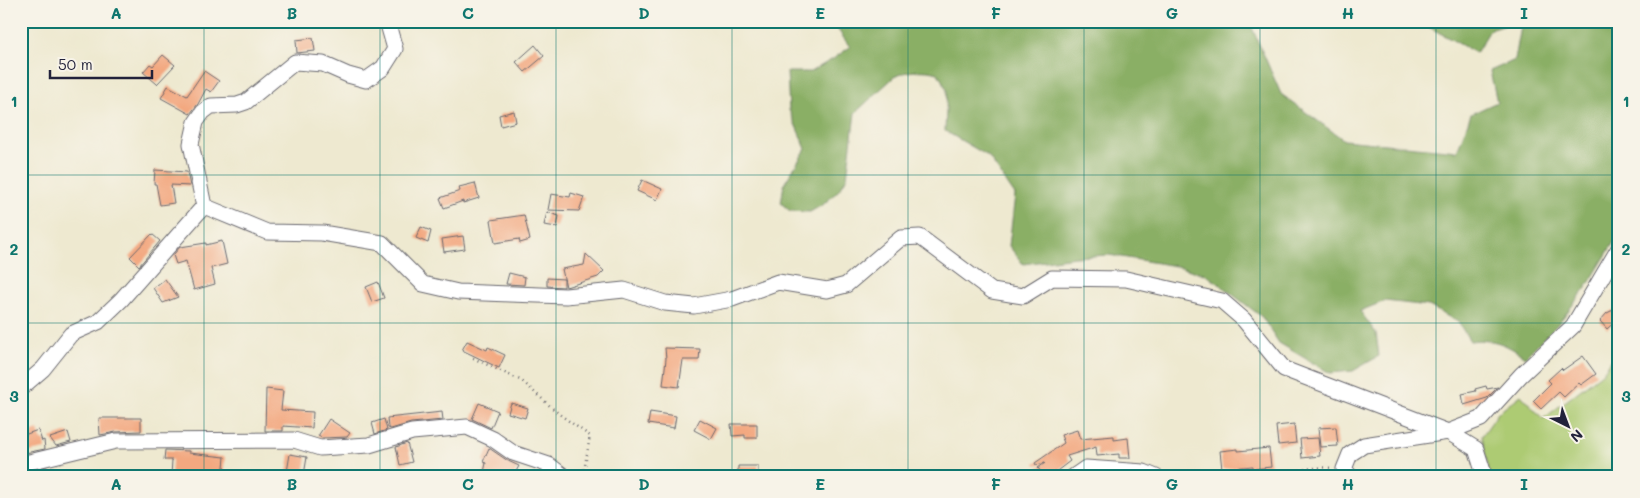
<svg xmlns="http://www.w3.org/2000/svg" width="1640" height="498" font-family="Mali,sans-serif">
<rect width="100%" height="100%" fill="#f7f3e8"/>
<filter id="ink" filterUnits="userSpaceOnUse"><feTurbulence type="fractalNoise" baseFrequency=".02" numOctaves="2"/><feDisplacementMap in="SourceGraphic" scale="10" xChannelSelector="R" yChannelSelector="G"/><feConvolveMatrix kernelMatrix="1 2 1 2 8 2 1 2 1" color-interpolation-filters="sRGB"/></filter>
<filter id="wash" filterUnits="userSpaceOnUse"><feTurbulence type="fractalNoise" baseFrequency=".0096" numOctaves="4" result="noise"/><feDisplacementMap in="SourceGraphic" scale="20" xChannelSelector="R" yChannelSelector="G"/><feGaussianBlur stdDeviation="1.12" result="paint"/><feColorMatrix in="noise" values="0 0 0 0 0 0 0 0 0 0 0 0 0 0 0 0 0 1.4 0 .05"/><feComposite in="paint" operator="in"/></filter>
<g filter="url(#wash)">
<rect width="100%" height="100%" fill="#eee9d0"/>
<path fill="#adcb73" stroke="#687657" d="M1619 350V477H1490L1482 436 1498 413 1521 395 1543 419 1602 373Z"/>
<path fill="#8aaf65" stroke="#566850" d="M826 21H1249L1281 94 1344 140 1457 151 1471 114 1497 102 1490 71 1515 60 1522 21H1619V234L1586 288 1557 325 1525 357C1506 344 1494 338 1470 341L1458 322 1429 306 1385 301 1360 311 1376 333 1379 356 1353 371 1330 373 1279 343 1262 317 1207 275 1176 266 1109 255 1075 257 1023 264 1009 246 1015 195 988 156 945 131 947 90 938 73C925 69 907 70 894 77L855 113 847 177 840 189 824 204 810 212 790 211 781 203 784 184 806 149 789 110 787 72H810L833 59 850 47 836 27Z
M1418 21H1519L1490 30 1476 53Z"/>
<g id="blocks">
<path fill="#f3a880" d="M313 38 315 51 297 53 296 40Z
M535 45 544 56 525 72 516 62Z
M163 55 175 65 157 84 143 72 150 64 153 66Z
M204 71 219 81 211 92 206 89 198 104 190 114 161 98 168 86 187 96Z
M514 111 516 122 501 126 499 115Z
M155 170 187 172 190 186 171 185 174 203 160 205 156 184H154Z
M642 180 662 189 657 200 637 191Z
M475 183 479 198 463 203V201L444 208 440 198 460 191 459 187Z
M571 193 584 197 579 211 548 210 551 194 570 197Z
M547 212 559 216 557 227 544 225Z
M524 215 530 240 520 243 519 239 495 243 491 220Z
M421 227 431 231 428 243 416 238Z
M152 234 160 241 139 266 130 257Z
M463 236 465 249 444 252 442 239Z
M222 241 227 264 211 268 215 284 194 290 186 261 176 264 173 255 180 247 206 243V245Z
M586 254 604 271 598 277 566 287 562 269 584 265Z
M509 273 525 277 524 285 506 284Z
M547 278 564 279V287L547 286Z
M165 279 178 297 163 303 153 288Z
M378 282 384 298 372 302 366 287Z
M1619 307V318L1607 329 1600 321 1607 313Z
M467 341 487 350 488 347 505 355 499 368 462 350Z
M665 348 700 349 699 360H683L679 387 663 385 666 359Z
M1583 356 1596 374 1581 385 1579 383 1564 397 1559 392 1541 409 1533 401 1551 383 1548 380 1561 368 1563 370Z
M1486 386 1487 389 1498 387 1487 398 1464 405 1462 394 1476 391 1475 389Z
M266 389 283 391 281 410 313 412 312 428 283 426V431H265Z
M479 403 498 411 491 428 472 419Z
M511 403 528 408 525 418 508 413Z
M442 412 443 420 411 423 391 429 388 428 387 418Z
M650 412 676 416 674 428 648 424Z
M99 418H141V431L116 432 100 435Z
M329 419 350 433 347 437 322 438 318 436Z
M384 419 387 430 375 434 372 423Z
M700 419 717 428 711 439 694 430Z
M731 424H757V438H745V435L732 436Z
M1294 424 1296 443 1278 445 1276 426Z
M1336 427 1338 446 1320 447 1318 428Z
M38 430 42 441 44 440 45 449 25 453 21 443V436Z
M1077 430 1080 439 1114 436V440L1128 438 1130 458H1119V454L1097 456 1096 447 1067 456 1070 461 1049 477H1045L1038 468 1045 463 1036 465 1035 463 1064 443 1061 435Z
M68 432 71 442 56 446 50 438Z
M1318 438 1320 456 1302 458 1300 439Z
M407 443 412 462 400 465 396 447Z
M489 448 508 461 519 466 513 477H483L486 463 483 462Z
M1269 448 1271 467 1253 469V466L1222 469 1220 451 1238 449V451Z
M165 450 189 451V453L225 457 223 477 171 476 172 460H164Z
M290 454 307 457 304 475 287 472Z
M738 466H758V477H738Z
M47 467V477H32L30 471Z"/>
</g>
</g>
<g filter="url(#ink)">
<use href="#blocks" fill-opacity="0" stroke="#69686f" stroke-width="1"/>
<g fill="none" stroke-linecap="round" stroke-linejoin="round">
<defs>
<path id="street" d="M204 206 267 232 322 233 382 243 423 284 458 292 566 296 624 290 665 303 694 306 732 299 778 282 827 290 846 285 901 238 920 237 992 291 1023 296 1052 278 1126 279 1222 301 1244 320 1284 369 1448 432 1476 449 1483 471V477
M204 206 191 144 196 122 203 112 211 106 237 105 246 102 295 62 323 64 348 75 366 80 383 68 395 49 387 21
M21 388 43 369 71 334 98 322 121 300 204 206
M21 464 116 441 294 440 320 448 369 445 412 432 467 427 493 439 513 453 549 465 565 477
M1073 477 1086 468 1144 472 1156 477
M1351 477 1344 469 1350 454 1364 445 1448 432 1481 419 1521 375 1573 326 1619 248"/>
</defs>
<use href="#street" stroke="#69686f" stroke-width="17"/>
<path stroke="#69686f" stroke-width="2.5" stroke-dasharray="1 4" stroke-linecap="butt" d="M473 358 522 381 559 414 590 436 583 477
M1275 477C1292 471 1314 466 1332 468"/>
<use href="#street" stroke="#fff" stroke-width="15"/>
</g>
</g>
<path fill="none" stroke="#0f766e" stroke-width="1" stroke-opacity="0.55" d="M204 21V477M380 21V477M556 21V477M732 21V477M908 21V477M1084 21V477M1260 21V477M1436 21V477M21 175H1619M21 323H1619"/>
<rect width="1640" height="498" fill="none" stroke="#f7f3e8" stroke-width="55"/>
<g transform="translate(1568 426) rotate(138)" stroke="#f7f3e8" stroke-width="4" paint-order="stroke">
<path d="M0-4L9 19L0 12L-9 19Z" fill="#22223b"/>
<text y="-8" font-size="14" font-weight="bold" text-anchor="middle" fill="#22223b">N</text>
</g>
<path d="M50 70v8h102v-8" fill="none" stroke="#22223b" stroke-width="2.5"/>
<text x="58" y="70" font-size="15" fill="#22223b" stroke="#f7f3e8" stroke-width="4" paint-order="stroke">50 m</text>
<rect x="28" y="28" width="1584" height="442" fill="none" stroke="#0f766e" stroke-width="2"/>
<g font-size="16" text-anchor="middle" font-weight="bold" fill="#0f766e">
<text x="116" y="19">A</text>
<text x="292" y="19">B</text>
<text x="468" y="19">C</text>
<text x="644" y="19">D</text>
<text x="820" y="19">E</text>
<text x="996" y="19">F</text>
<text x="1172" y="19">G</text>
<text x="1348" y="19">H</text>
<text x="1524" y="19">I</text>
<text x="14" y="107">1</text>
<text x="1626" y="107">1</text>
<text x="14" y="255">2</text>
<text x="1626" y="255">2</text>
<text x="14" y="402">3</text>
<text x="1626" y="402">3</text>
<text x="116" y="490">A</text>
<text x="292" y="490">B</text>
<text x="468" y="490">C</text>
<text x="644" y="490">D</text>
<text x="820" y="490">E</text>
<text x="996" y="490">F</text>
<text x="1172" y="490">G</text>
<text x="1348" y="490">H</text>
<text x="1524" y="490">I</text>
</g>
</svg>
